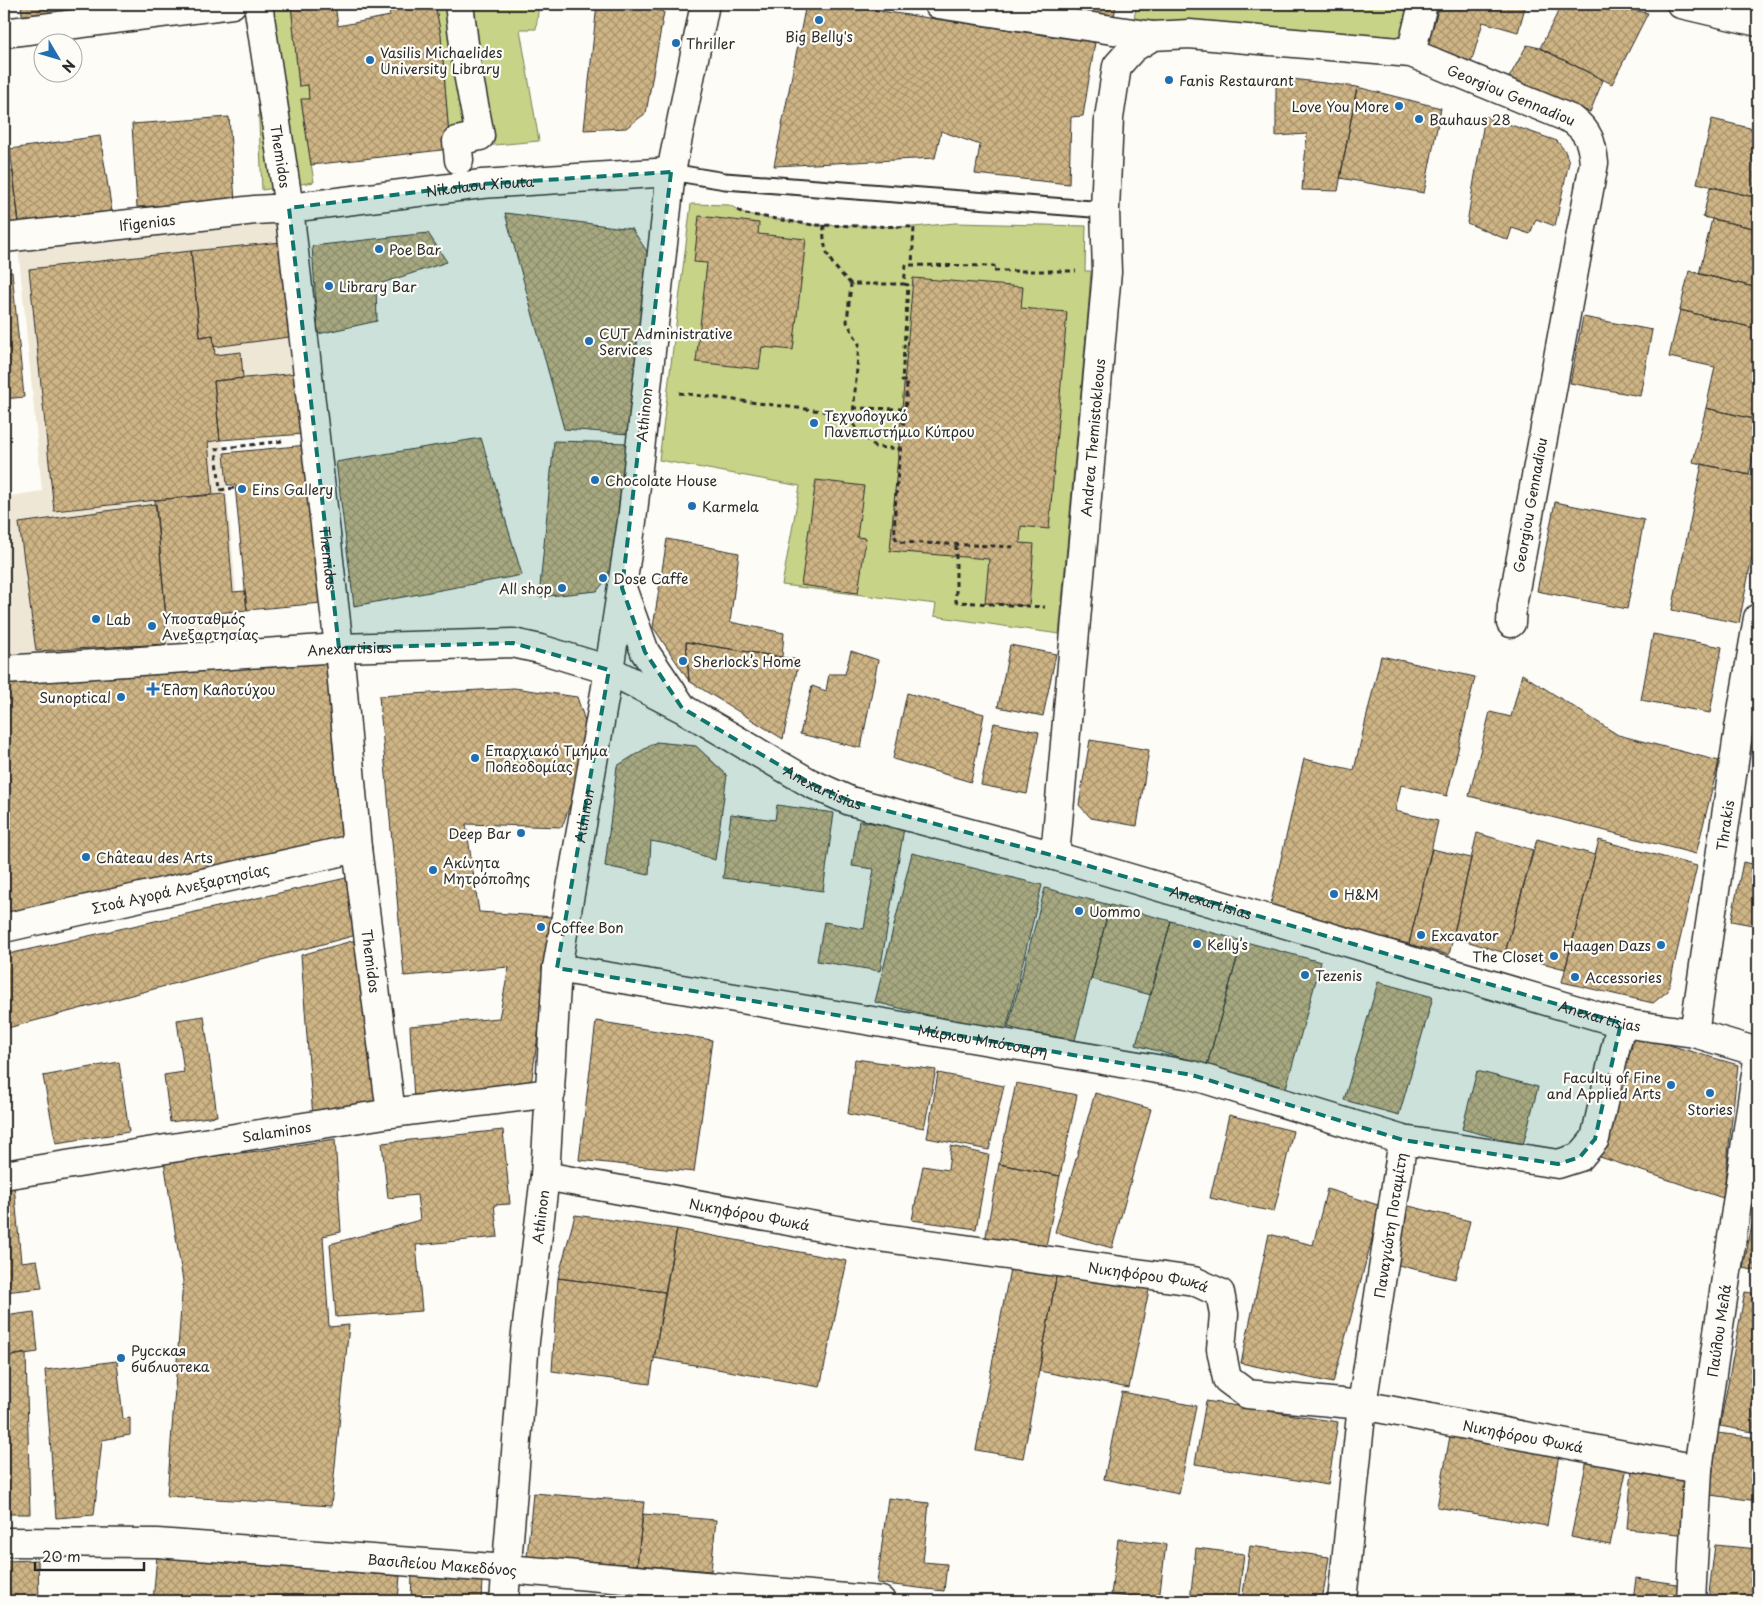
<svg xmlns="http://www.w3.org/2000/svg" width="1762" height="1605" font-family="'Playpen Sans',sans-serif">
<defs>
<pattern id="building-cross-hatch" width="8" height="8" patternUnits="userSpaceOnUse" patternTransform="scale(1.25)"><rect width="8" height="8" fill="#cfb585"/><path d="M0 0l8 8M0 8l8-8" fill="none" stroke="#a8936d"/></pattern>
</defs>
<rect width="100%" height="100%" fill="#fdfcf7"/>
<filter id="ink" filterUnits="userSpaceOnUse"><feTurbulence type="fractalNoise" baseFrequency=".02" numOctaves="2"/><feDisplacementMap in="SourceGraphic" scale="10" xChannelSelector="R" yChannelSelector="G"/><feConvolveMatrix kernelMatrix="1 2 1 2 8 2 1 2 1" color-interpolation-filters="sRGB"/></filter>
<g filter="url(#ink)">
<path fill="#efe7d5" d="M289 208 312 399 219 408 239 620 247 654 11 669 4 628V497L42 491 17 236Z"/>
<path fill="#c7d387" stroke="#797f59" d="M245 4H291L299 86 308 85 309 99 301 100 314 182 262 190 257 78Z
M435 4H539L536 29H520L539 141 450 149 441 35Z
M1137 4H1423L1411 53 1131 32Z
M691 204 729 205 746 214 813 225 914 227 955 223 1086 226 1085 271H1091L1088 312 1059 634 934 616 936 604 782 585 800 486 659 460Z"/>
<path fill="url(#building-cross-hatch)" stroke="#2b2b2b" d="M21 4H166L23 23Z
M291 4H335L338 26 390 16 388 4H435L441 35 450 149 311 165 301 99H309L308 85 299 86Z
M597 4H635L664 12 646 113 626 128 584 130Z
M806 4H832L1095 42 1083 116 1071 117 1069 184 975 174 980 145 941 131 935 158 774 166Z
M1041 4H1116L1114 18Z
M1440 4H1526L1518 32 1483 22 1471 63 1426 50Z
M1562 4H1600L1648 13 1612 84 1540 48Z
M1527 45 1540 48 1603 80 1590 112 1506 83Z
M1276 77 1357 87 1338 191 1302 190 1307 134 1276 136Z
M1357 87 1441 108 1424 193 1340 178Z
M1485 116 1557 141 1565 151 1569 162 1555 226 1536 219 1530 234 1512 228 1508 240 1467 223Z
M229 117 235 201 137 207 132 124Z
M1712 119 1758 130V198L1697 183Z
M100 136 113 218 19 223 10 149Z
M13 171 19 223 4 234V172Z
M1710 187 1758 198V229L1703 217Z
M505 213 632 229 648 253 628 434 564 429Z
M699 216 759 223 758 234 806 239 793 350 762 347 759 369 696 362 707 263 694 262Z
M1712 219 1758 229V288L1699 274Z
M428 233 447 262 376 285 377 321 318 334 312 246Z
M282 242 297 336 214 347 213 335 200 337 191 251Z
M191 251 200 337 213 335 215 355 241 352 243 378 214 381 220 440 208 442 213 494 54 511 29 269Z
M1689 271 1758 288V329L1680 310Z
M12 272 24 397 4 399V273Z
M913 278 1023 287 1021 308 1067 312 1049 529 1021 526 1020 543 1034 544 1029 606 985 603 989 559 890 551Z
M1680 310 1758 329V420L1706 408 1715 367 1669 357Z
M1583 317 1652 330 1640 396 1570 383Z
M298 373 305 434 220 440 214 381Z
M1706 408 1758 420V436L1749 475 1693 462Z
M481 438 522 575 354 606 336 462Z
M554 441 629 443 610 575 597 591 539 597Z
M307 445 322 603 247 610 235 485H227L224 453Z
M1702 464 1758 477V527L1739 623 1672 610Z
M816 480 864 486 857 537 866 538 858 593 801 585Z
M225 494 233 592 245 591 247 610 166 618 155 500Z
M1555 502 1644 520 1627 609 1537 591Z
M156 504 166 618V644L36 651 19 523Z
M667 539 739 553 730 622 784 633 782 657 686 642 689 681 653 627Z
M1653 634 1722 647 1710 713 1641 700Z
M686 642 799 660 783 739 689 681Z
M1010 645 1056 654 1043 716 998 707Z
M851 651 878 660 861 748 800 734 812 686 826 691 829 674H845Z
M1381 656 1475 677 1447 796 1401 785 1395 811 1438 821 1409 944 1269 911 1304 759 1354 770Z
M332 662 355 846 4 922V683Z
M1522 674 1618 735 1719 761 1696 854 1469 796 1490 712 1511 717Z
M514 688 577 697 586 724 584 766 562 827 466 824 479 912 555 917 530 1091 414 1101 410 1026 499 1018 509 967 404 976 379 696Z
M907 693 984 714 971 782 893 759Z
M994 723 1039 732 1027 794 981 785Z
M1090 740 1149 750 1137 826 1091 818 1079 805Z
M656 742 696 746 727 775 715 860 672 845 651 841 649 875 605 866 617 766Z
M777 805 834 813 823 891 723 878 731 814 775 820Z
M859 821 904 828 880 971 817 961 824 922 864 929 874 869 852 866Z
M1477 833 1533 850 1505 953 1453 937Z
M1537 839 1595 855 1565 969 1505 953Z
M1599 840 1697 866 1668 991 1653 1003 1562 982Z
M1432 849 1471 858 1449 955 1409 944Z
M912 853 1042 885 1005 1034 875 1002Z
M1743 862 1758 865V926L1731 921Z
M355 876 360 934 4 1029V955Z
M1045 888 1110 905 1074 1044 1008 1027Z
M1110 905 1171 921 1151 995 1091 979Z
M1171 921 1242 941 1207 1065 1136 1045Z
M363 938 378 1101 365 1112 313 1118 301 955Z
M1242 941 1321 962 1286 1088 1207 1065Z
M1378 982 1433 997 1399 1115 1344 1100Z
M204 1016 217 1116 170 1122 164 1075 184 1072 177 1020Z
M596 1021 712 1040 694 1172 579 1160Z
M1635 1035 1738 1065 1723 1198 1600 1157Z
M855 1059 936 1070 924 1128 848 1114Z
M119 1062 129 1132 56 1143 43 1076Z
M1477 1071 1538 1087 1523 1145 1462 1129Z
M938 1073 1004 1086 989 1150 927 1138Z
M1016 1083 1077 1095 1060 1176 999 1164Z
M1095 1093 1151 1109 1112 1248 1055 1232Z
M1229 1115 1293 1131 1274 1212 1210 1198Z
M503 1130 510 1204 494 1205 498 1237 416 1245 422 1311 336 1317 330 1244 420 1220 417 1195 388 1198 382 1143Z
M335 1139 341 1232 323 1236 329 1327 349 1325 331 1506 167 1496 183 1281 164 1161 259 1151Z
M951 1146 989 1155 976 1229 912 1220 923 1166 948 1170Z
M999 1164 1060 1176 1045 1251 985 1241Z
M14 1185 21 1262 37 1260 42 1288 4 1292V1186Z
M1327 1189 1381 1206 1333 1383 1241 1363 1269 1234 1313 1245Z
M1758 1197V1271L1743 1268Z
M1409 1206 1470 1221 1455 1279 1394 1264Z
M575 1215 677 1229 665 1292 558 1278Z
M677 1229 847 1261 820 1387 654 1358Z
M1012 1258 1058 1267 1023 1458 976 1450Z
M1058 1267 1150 1285 1129 1388 1039 1371Z
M558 1278 665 1292 650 1384 552 1371Z
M1745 1292 1758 1294V1433L1720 1426Z
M34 1312 38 1352 4 1357V1316Z
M26 1353 30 1514H4V1357Z
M117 1361 123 1419 130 1418V1435L102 1440 94 1515 56 1518 45 1370Z
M1122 1392 1196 1406 1179 1494 1104 1479Z
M1206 1401 1338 1422 1328 1485 1195 1464Z
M1717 1433 1758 1438V1501L1710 1495Z
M1450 1436 1559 1454 1547 1526 1437 1507Z
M1588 1455 1628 1463 1610 1545 1571 1537Z
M1632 1469 1695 1475 1689 1535 1627 1529Z
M533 1493 644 1502 637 1565 527 1557Z
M888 1498 929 1503 923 1562 947 1564 944 1591 877 1583Z
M643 1514 716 1520 711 1571 637 1565Z
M1118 1539 1166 1544 1159 1600 1111 1595Z
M1715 1545 1758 1549V1601H1708Z
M1250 1546 1329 1557 1322 1601H1242Z
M1196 1548 1244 1554 1238 1601H1190Z
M157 1556 400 1576 398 1601H153Z
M38 1560 39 1601H4V1561Z
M412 1576 482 1580 481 1601H411Z
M1636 1578 1683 1585 1681 1601H1633Z"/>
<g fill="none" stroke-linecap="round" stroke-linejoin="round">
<defs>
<path id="lane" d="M671 172 725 181 1105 210"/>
<g id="street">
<path id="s1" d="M258 4 289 208 339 648 357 848 391 1113"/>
<path id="s2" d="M938 4 1153 36 1189 34 1411 53 1573 120C1589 132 1592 143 1594 163L1512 606 1511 623"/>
<path d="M1681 4 1758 22"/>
<path d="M4 33 232 4"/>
<path d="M1411 53 1423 4"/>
<path d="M459 160 457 141 480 136 467 68 459 4"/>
<path d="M671 172 705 4"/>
<path id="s3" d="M1055 856 1107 272 1105 210 1109 118 1117 66 1133 48 1153 36"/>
<path id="s4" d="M4 928 357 848"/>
<path id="s5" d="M557 968 1192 1075 1403 1140 1558 1164 1580 1157 1595 1139 1621 1023"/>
<path id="s6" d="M1694 1033 1739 728 1758 618"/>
<path id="s7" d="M4 1175 391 1113 551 1093"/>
<path id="s8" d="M545 1176 864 1235 1194 1281 1220 1293 1224 1314 1221 1349 1227 1379 1247 1394 1362 1405 1698 1469"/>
<path id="s9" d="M4 1542 157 1543 507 1569 881 1601"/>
<path id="s10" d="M504 1601 525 1341 545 1176 557 968 609 670"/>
<path id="s11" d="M1342 1601 1362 1405 1403 1140"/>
<path id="s12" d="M1691 1601 1698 1469 1758 1060"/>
</g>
<g id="secondary">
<path id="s13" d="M4 238 255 210 289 208 482 184 671 172 632 521 609 670"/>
<path d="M623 591 645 652 680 704"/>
<path id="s14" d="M4 670 339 648 513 643 540 649 609 670 682 708 810 783 850 801 1055 856 1621 1023 1694 1033 1758 1052"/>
</g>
</defs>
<use href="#lane" stroke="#2b2b2b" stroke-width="19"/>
<use href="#street" stroke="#2b2b2b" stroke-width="31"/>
<use href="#secondary" stroke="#2b2b2b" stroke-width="31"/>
<path stroke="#2b2b2b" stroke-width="3" stroke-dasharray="5 4" stroke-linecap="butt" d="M737 210 746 214 813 225 914 227 912 265
M824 225C822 254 831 264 851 284H904L906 265 994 266 993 271H1076
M904 284 908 285 902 381H907C905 434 893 485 895 537L898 542 1017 547
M679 393 853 415 859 344 847 322 851 284
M853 408 906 409
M853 415 854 425 875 447 902 449
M234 488 220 490 216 449 283 441
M956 545V602L1045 607"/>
<use href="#lane" stroke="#fdfcf7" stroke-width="15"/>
<use href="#street" stroke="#fdfcf7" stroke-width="28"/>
<use href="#secondary" stroke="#fdfcf7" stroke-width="28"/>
</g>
</g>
<path fill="#0f766e" fill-opacity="0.2" stroke="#0f766e" stroke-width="4" stroke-dasharray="10 6" stroke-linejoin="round" d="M671 172 622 588 645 652 682 708 810 783 850 801 1055 856 1621 1023 1595 1139 1580 1157 1558 1164 1403 1140 1192 1075 557 968 609 670 513 643 339 648 289 208 482 184Z"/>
<g fill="#1f6fb2" stroke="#fdfcf7" stroke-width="2">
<circle cx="819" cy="20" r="5"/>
<circle cx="676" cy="43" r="5"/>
<circle cx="370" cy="60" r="5"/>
<circle cx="1169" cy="80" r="5"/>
<circle cx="1399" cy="106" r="5"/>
<circle cx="1419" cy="119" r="5"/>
<circle cx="379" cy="249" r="5"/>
<circle cx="329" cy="286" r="5"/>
<circle cx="589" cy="341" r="5"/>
<circle cx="814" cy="423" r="5"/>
<circle cx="595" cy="480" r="5"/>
<circle cx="242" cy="489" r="5"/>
<circle cx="692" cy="506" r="5"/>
<circle cx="603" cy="578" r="5"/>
<circle cx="562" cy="588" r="5"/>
<circle cx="96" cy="619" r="5"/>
<circle cx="152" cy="626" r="5"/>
<circle cx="683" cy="661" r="5"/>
<path d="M150.5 681.5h5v5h5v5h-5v5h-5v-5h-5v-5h5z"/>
<circle cx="121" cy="697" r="5"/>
<circle cx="475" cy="758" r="5"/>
<circle cx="521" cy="833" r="5"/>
<circle cx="86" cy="857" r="5"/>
<circle cx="433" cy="870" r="5"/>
<circle cx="1334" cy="894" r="5"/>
<circle cx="1079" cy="911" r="5"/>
<circle cx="541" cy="927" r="5"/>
<circle cx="1421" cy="935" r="5"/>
<circle cx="1197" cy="944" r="5"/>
<circle cx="1661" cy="945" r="5"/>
<circle cx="1554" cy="956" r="5"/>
<circle cx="1305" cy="975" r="5"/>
<circle cx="1575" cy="977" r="5"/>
<circle cx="1671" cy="1085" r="5"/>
<circle cx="1710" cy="1093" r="5"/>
<circle cx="121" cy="1358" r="5"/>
</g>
<g text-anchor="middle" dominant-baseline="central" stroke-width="4.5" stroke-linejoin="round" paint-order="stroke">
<g font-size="14" fill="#2b2b2b" stroke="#fdfcf7" text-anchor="start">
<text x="819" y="36" text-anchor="middle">Big Belly's</text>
<text x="686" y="43">Thriller</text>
<text x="380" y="52">Vasilis Michaelides<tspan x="380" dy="16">University Library</tspan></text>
<text x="1179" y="80">Fanis Restaurant</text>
<text x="1389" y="106" text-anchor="end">Love You More</text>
<text x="1429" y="119">Bauhaus 28</text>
<text x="389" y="249">Poe Bar</text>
<text x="339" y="286">Library Bar</text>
<text x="599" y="333">CUT Administrative<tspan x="599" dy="16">Services</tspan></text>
<text x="824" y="415">Τεχνολογικό<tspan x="824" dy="16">Πανεπιστήμιο Κύπρου</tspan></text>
<text x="605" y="480">Chocolate House</text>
<text x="252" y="489">Eins Gallery</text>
<text x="702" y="506">Karmela</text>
<text x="613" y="578">Dose Caffe</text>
<text x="552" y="588" text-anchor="end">All shop</text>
<text x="162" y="618">Υποσταθμός<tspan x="162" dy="16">Ανεξαρτησίας</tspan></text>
<text x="106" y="619">Lab</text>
<text x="693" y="661">Sherlock’s Home</text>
<text x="163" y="689">Έλση Καλοτύχου</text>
<text x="111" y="697" text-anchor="end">Sunoptical</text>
<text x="485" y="750">Επαρχιακό Τμήμα<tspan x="485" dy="16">Πολεοδομίας</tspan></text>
<text x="511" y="833" text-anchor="end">Deep Bar</text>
<text x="96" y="857">Château des Arts</text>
<text x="443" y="862">Ακίνητα<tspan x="443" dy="16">Μητρόπολης</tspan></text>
<text x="1344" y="894">H&amp;M</text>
<text x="1089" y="911">Uommo</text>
<text x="551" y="927">Coffee Bon</text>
<text x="1431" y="935">Excavator</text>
<text x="1207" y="944">Kelly’s</text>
<text x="1651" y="945" text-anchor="end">Haagen Dazs</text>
<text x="1544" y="956" text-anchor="end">The Closet</text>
<text x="1315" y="975">Tezenis</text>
<text x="1585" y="977">Accessories</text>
<text x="1661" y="1077" text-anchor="end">Faculty of Fine<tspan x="1661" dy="16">and Applied Arts</tspan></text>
<text x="1710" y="1109" text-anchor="middle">Stories</text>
<text x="131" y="1350">Русская<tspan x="131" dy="16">библиотека</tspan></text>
</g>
<g font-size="14" fill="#2b2b2b" stroke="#fdfcf7">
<text stroke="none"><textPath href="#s2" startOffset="585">Georgiou Gennadiou</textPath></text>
<text stroke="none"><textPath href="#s1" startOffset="154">Themidos</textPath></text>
<text stroke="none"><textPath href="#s13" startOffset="479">Nikolaou Xiouta</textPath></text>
<text stroke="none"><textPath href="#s13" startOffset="144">Ifigenias</textPath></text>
<text transform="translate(644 415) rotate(-84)">Athinon</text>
<text stroke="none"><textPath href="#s3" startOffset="420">Andrea Themistokleous</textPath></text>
<text transform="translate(1530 505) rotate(-80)">Georgiou Gennadiou</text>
<text stroke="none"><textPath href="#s1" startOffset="559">Themidos</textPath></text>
<text stroke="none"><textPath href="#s14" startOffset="346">Anexartisias</textPath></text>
<text stroke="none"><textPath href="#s14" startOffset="854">Anexartisias</textPath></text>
<text stroke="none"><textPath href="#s10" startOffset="790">Athinon</textPath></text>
<text stroke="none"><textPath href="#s6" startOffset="210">Thrakis</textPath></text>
<text stroke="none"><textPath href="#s4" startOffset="181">Στοά Αγορά Ανεξαρτησίας</textPath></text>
<text stroke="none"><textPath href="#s14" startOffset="1259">Anexartisias</textPath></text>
<text stroke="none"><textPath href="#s1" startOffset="964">Themidos</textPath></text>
<text stroke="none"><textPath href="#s14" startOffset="1664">Anexartisias</textPath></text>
<text stroke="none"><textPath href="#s5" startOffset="432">Μάρκου Μπότσαρη</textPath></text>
<text stroke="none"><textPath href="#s7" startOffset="276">Salaminos</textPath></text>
<text stroke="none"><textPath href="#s8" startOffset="208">Νικηφόρου Φωκά</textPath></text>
<text stroke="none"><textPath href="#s10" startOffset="386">Athinon</textPath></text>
<text stroke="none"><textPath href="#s11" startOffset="379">Παναγιώτη Ποταμίτη</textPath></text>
<text stroke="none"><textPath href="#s8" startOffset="612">Νικηφόρου Φωκά</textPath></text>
<text stroke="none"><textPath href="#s12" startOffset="272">Παύλου Μελά</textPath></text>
<text stroke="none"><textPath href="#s8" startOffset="1078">Νικηφόρου Φωκά</textPath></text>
<text stroke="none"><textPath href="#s9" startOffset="439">Βασιλείου Μακεδόνος</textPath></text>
</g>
</g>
<rect width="1762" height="1605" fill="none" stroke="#fdfcf7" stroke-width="20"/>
<rect x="10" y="10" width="1742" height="1585" fill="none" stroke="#2b2b2b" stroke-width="2" filter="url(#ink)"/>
<g transform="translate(58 58) rotate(128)"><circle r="24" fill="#fdfcf7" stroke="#a9a8a5"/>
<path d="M0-4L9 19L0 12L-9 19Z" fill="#1f6fb2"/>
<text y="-8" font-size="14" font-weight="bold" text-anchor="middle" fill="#2b2b2b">N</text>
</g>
<path d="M35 1562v8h109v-8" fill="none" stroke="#2b2b2b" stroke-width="2.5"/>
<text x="42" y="1562" font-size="15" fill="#2b2b2b" stroke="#fdfcf7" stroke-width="4" paint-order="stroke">20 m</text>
</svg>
